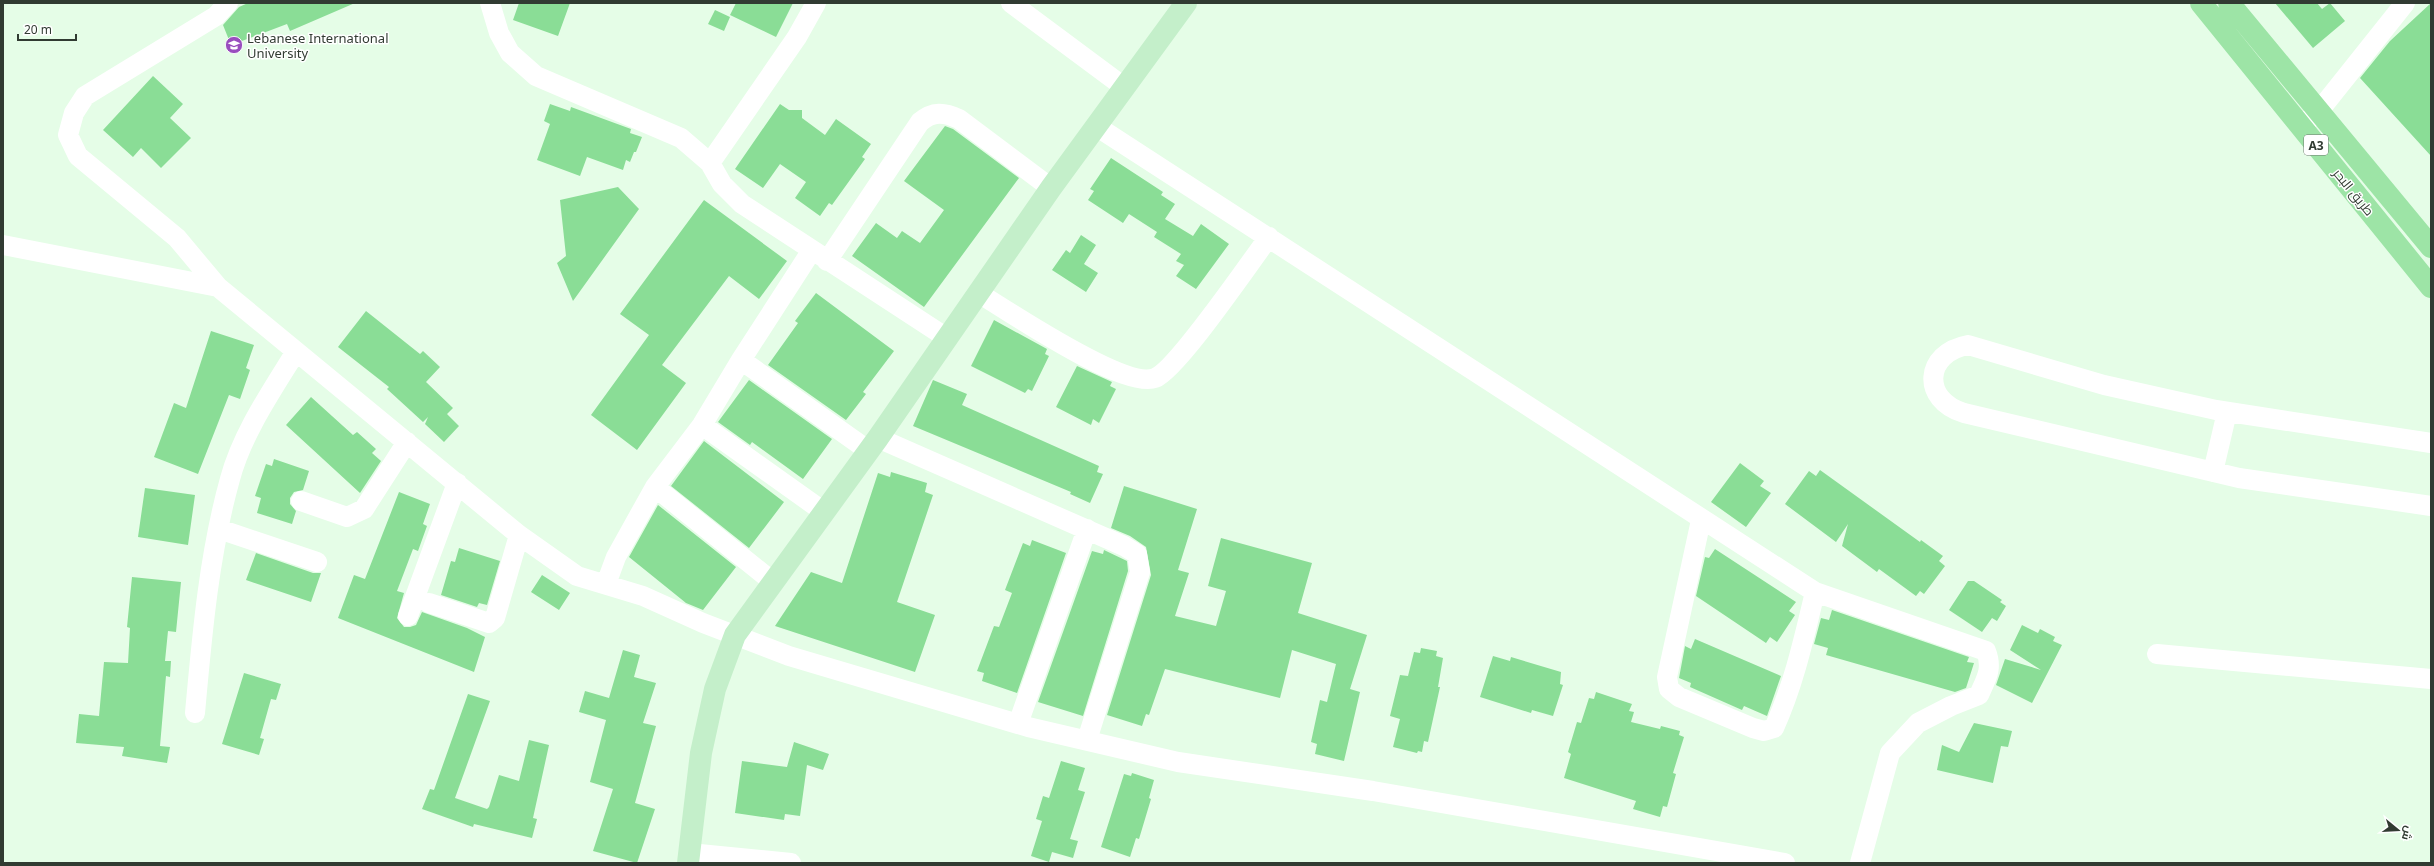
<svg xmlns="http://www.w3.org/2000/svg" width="2434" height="866" font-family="'Noto Sans',Cairo,sans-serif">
<rect width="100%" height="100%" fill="#e5fde7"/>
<path fill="#8add96" d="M248 3H355L290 31 287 24 231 45 223 25 239 7Z
M519 3H570L558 36 513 20Z
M736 3H793L776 37 730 15Z
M2275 3H2317L2322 9 2330 3 2345 21 2313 48Z
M2431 3V156L2360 78 2390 41Z
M715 10 730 17 724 31 708 24Z
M153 76 183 104 170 118 191 138 161 168 141 148 133 157 103 130Z
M550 104 570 111 571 107 631 129 630 133 642 137 636 152H634L630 162 626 160 623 170 587 157 580 176 537 160 550 124 544 121Z
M780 104 789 110H802V118L825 135 836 119 871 144 862 157 865 159 832 205 829 203 820 216 795 198 806 182 780 164 763 188 735 169Z
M945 126 953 129 1019 178 924 307 852 256 876 223 897 238 902 231 920 243 944 210 904 181Z
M1111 158 1163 192 1161 195 1175 204 1165 219 1193 236 1201 224 1229 244 1196 289 1176 276 1184 265 1176 261 1181 254 1154 237 1157 232 1129 214 1123 223 1088 200 1094 191 1090 189Z
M618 187 639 209 573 301 557 263 566 256 560 200Z
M704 200 787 261 759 299 729 276 662 365 686 383 637 450 591 415 649 335 620 314Z
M1081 235 1096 245 1084 264 1098 273 1086 292 1052 270 1066 250 1070 253Z
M816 293 894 351 863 392 866 394 846 420 768 365 798 323 795 321Z
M366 311 420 354 423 351 440 367 426 382 453 408 447 414 459 426 444 442 425 424 428 417 423 422 387 389 389 387 338 347Z
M994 320 1047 349 1045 354 1049 356 1032 391 1028 389 1025 393 971 366Z
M211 331 254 345 246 368 250 370 240 399 229 395 198 474 154 457 174 403 186 408Z
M1077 366 1112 382 1110 386 1116 389 1099 423 1093 419 1091 425 1056 407Z
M749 380 832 439 803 479 752 442 750 445 718 422Z
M933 380 967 394 962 405 1099 466 1097 472 1103 474 1090 503 1070 494 1071 492 913 426Z
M311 397 353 435 357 432 376 449 372 453 381 461 360 493 286 425Z
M704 441 784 502 749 548 671 486Z
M274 459 309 471 303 490 294 492 290 498V504L296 511 292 524 257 513 261 498 255 496 266 464 272 466Z
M1740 463 1764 481 1760 486 1771 493 1746 527 1711 502Z
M1820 470 1920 542 1921 540 1943 556 1939 561 1945 566 1924 594 1920 591 1916 596 1879 569 1877 572 1842 546 1848 524 1836 542 1785 504 1809 471 1816 476Z
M891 472 927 483 925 492 933 495 897 602 935 615 915 672 775 626 811 572 842 583 878 473 890 477Z
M1124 486 1197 509 1178 570 1189 573 1175 616 1216 626 1226 591 1208 586 1221 538 1312 563 1298 613 1367 635 1350 689 1360 692 1344 761 1315 754 1317 744 1311 742 1320 700 1327 702 1336 664 1292 650 1280 698 1165 669 1149 715 1146 714 1142 726 1107 715 1151 575 1146 547 1130 536 1111 528Z
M145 488 195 495 188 545 138 537Z
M399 492 430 504 423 524 427 526 418 551 413 549 397 591 404 593 397 618 404 627H410L416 625 422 612 467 628 485 637 474 672 338 618 354 575 365 579Z
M658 505 736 567 703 610 686 603 629 557Z
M1032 540 1066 553 1017 693 982 681 984 673 977 671 994 626 999 627 1012 593 1005 590 1023 543 1030 546Z
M459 548 500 561 487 605 479 603 477 607 441 595 451 561 455 562Z
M1715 549 1796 602 1789 611 1795 615 1777 642 1770 637 1766 643 1696 596 1705 557 1709 558Z
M1104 550 1127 561 1128 571 1083 716 1038 702 1092 551 1103 554Z
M256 553 313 573H321L311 602 246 580Z
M542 575 570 593 559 610 531 592Z
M132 577 181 582 176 632 168 631 165 661H171L170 677 166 676 160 746 170 747 167 763 122 756 124 747 76 743 79 714 99 716 104 662 128 663 130 628 127 627Z
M1968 581H1974L2002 600 2000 602 2006 606 1997 621 1992 618 1982 632 1949 610Z
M1832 610 1969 657 1967 662 1974 663 1966 688 1955 692 1826 655 1828 648 1814 644 1821 618 1829 620Z
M2022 625 2038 633 2040 629 2055 637 2053 641 2062 645 2032 703 1996 685 2005 659 2041 670 2010 650Z
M1695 639 1781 676 1767 716 1744 706 1742 710 1690 687 1691 683 1679 678 1685 646 1691 649Z
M1421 648 1437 651 1436 656 1443 658 1438 687H1440L1428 742 1424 741 1422 752 1418 751 1417 753 1393 747 1400 719 1390 716 1400 675 1408 676 1414 652 1420 653Z
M623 650 640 655 634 677 656 683 643 723 656 726 635 803 655 809 637 863 593 851 613 789 590 782 606 720 579 712 585 691 609 698Z
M1493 656 1510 661 1511 657 1561 672 1560 684 1563 685 1553 716 1532 710 1531 713 1480 697Z
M244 673 281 684 276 700 271 699 260 738 264 739 259 755 222 744Z
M1596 692 1632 704 1629 711 1634 712 1631 722 1660 729 1661 726 1680 731 1679 735 1684 737 1673 773 1676 774 1667 807 1663 806 1660 817 1633 809 1636 801 1564 778 1571 754 1568 752 1577 722 1581 723 1589 698 1594 699Z
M468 694 490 701 455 798 487 809 489 807 499 775 519 781 529 740 549 745 533 818 537 819 532 838 474 824 473 827 422 809 430 789 434 790Z
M1974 723 2012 731 2008 747 2001 746 1993 783 1937 770 1942 745 1959 752Z
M794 742 829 754 823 770 807 765 800 816 785 814 784 820 735 813 742 761 787 767Z
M1061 761 1085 768 1078 790 1085 792 1070 839 1078 841 1073 858 1052 852 1049 862 1031 856 1042 821 1036 819 1043 796 1049 798Z
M1132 773 1154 780 1149 798 1151 799 1139 839 1136 838 1130 857 1101 847 1124 774 1131 776Z"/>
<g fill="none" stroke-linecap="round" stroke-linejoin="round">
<path stroke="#fff" stroke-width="20" d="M228 3 216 16 85 96 74 113 68 135 78 156 177 238 218 287 519 535 577 576 643 596 703 623 789 656 1028 727 1178 762 1373 791 1785 863
M490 3 499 33 510 53 536 76 681 138 710 163 722 184 742 204 947 338
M1011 3 1124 87
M1096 126 1815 592 1986 651C1993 669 1986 679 1979 695L1951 706 1918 723 1890 753 1860 863
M2301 126 2319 111 2405 3
M710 163 797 37 816 3
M3 245 218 287
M827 261 920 122C933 111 944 112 959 119L1051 188
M980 294C1010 312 1124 390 1155 378 1177 370 1250 262 1269 237
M741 360 869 451
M702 425 824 512
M878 438 1124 546 1137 554 1140 572 1087 740
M2431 443 2216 410 2104 385 1968 345C1924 353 1921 400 1964 413L2239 478 2431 506
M2213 472 2227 412
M655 487 773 582
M301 501 347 517 364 509 407 442
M1701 520 1667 677 1669 689 1679 697 1753 728 1764 731 1774 728C1794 684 1804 638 1815 592
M219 529 317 562
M606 584 616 557 655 487 702 425 741 360 812 250
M429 603 489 623 495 618 519 535
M408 616 457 483
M2157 654 2431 679
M195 713C202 635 209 554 230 479 242 434 271 392 295 353
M1018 724 1087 529
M689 853 791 863"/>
<path stroke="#c4efca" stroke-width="22" d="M688 863 701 753 715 689 735 635 878 438 1051 188 1186 3"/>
<path stroke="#9de4a6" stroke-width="22" d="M2201 3 2431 287
M2229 3 2431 247"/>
</g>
<defs>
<symbol id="university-disc" viewBox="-11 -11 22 22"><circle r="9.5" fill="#994dbe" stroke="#fff"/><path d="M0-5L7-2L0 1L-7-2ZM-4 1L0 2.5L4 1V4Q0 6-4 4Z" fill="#fff"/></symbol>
</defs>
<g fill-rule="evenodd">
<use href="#university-disc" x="224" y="35" width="20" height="20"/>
</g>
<g text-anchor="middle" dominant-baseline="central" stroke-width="3" stroke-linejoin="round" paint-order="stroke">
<rect fill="#fff" stroke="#6f7670" stroke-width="1" x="2304" y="135" width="24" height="20" rx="3"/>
<g font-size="12" font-weight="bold" fill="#313b32">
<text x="2316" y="145">A3</text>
</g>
<g font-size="13" fill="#313b32" stroke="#fff" text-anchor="start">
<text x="247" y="38">Lebanese International<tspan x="247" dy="15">University</tspan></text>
</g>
<g font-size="13" fill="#313b32" stroke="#fff">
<text transform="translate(2354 192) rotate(51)">طريق البحر</text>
</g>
</g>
<rect width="2434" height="866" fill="none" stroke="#313b32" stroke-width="8"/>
<g transform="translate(2398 830) rotate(108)" stroke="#ffffff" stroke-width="3" paint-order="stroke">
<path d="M0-3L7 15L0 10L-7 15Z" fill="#313b32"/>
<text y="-6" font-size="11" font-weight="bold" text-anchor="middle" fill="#313b32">ش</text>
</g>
<path d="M18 34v6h58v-6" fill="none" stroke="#313b32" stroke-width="2"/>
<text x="24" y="34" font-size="12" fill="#313b32" stroke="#ffffff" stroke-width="3" paint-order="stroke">20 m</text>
</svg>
